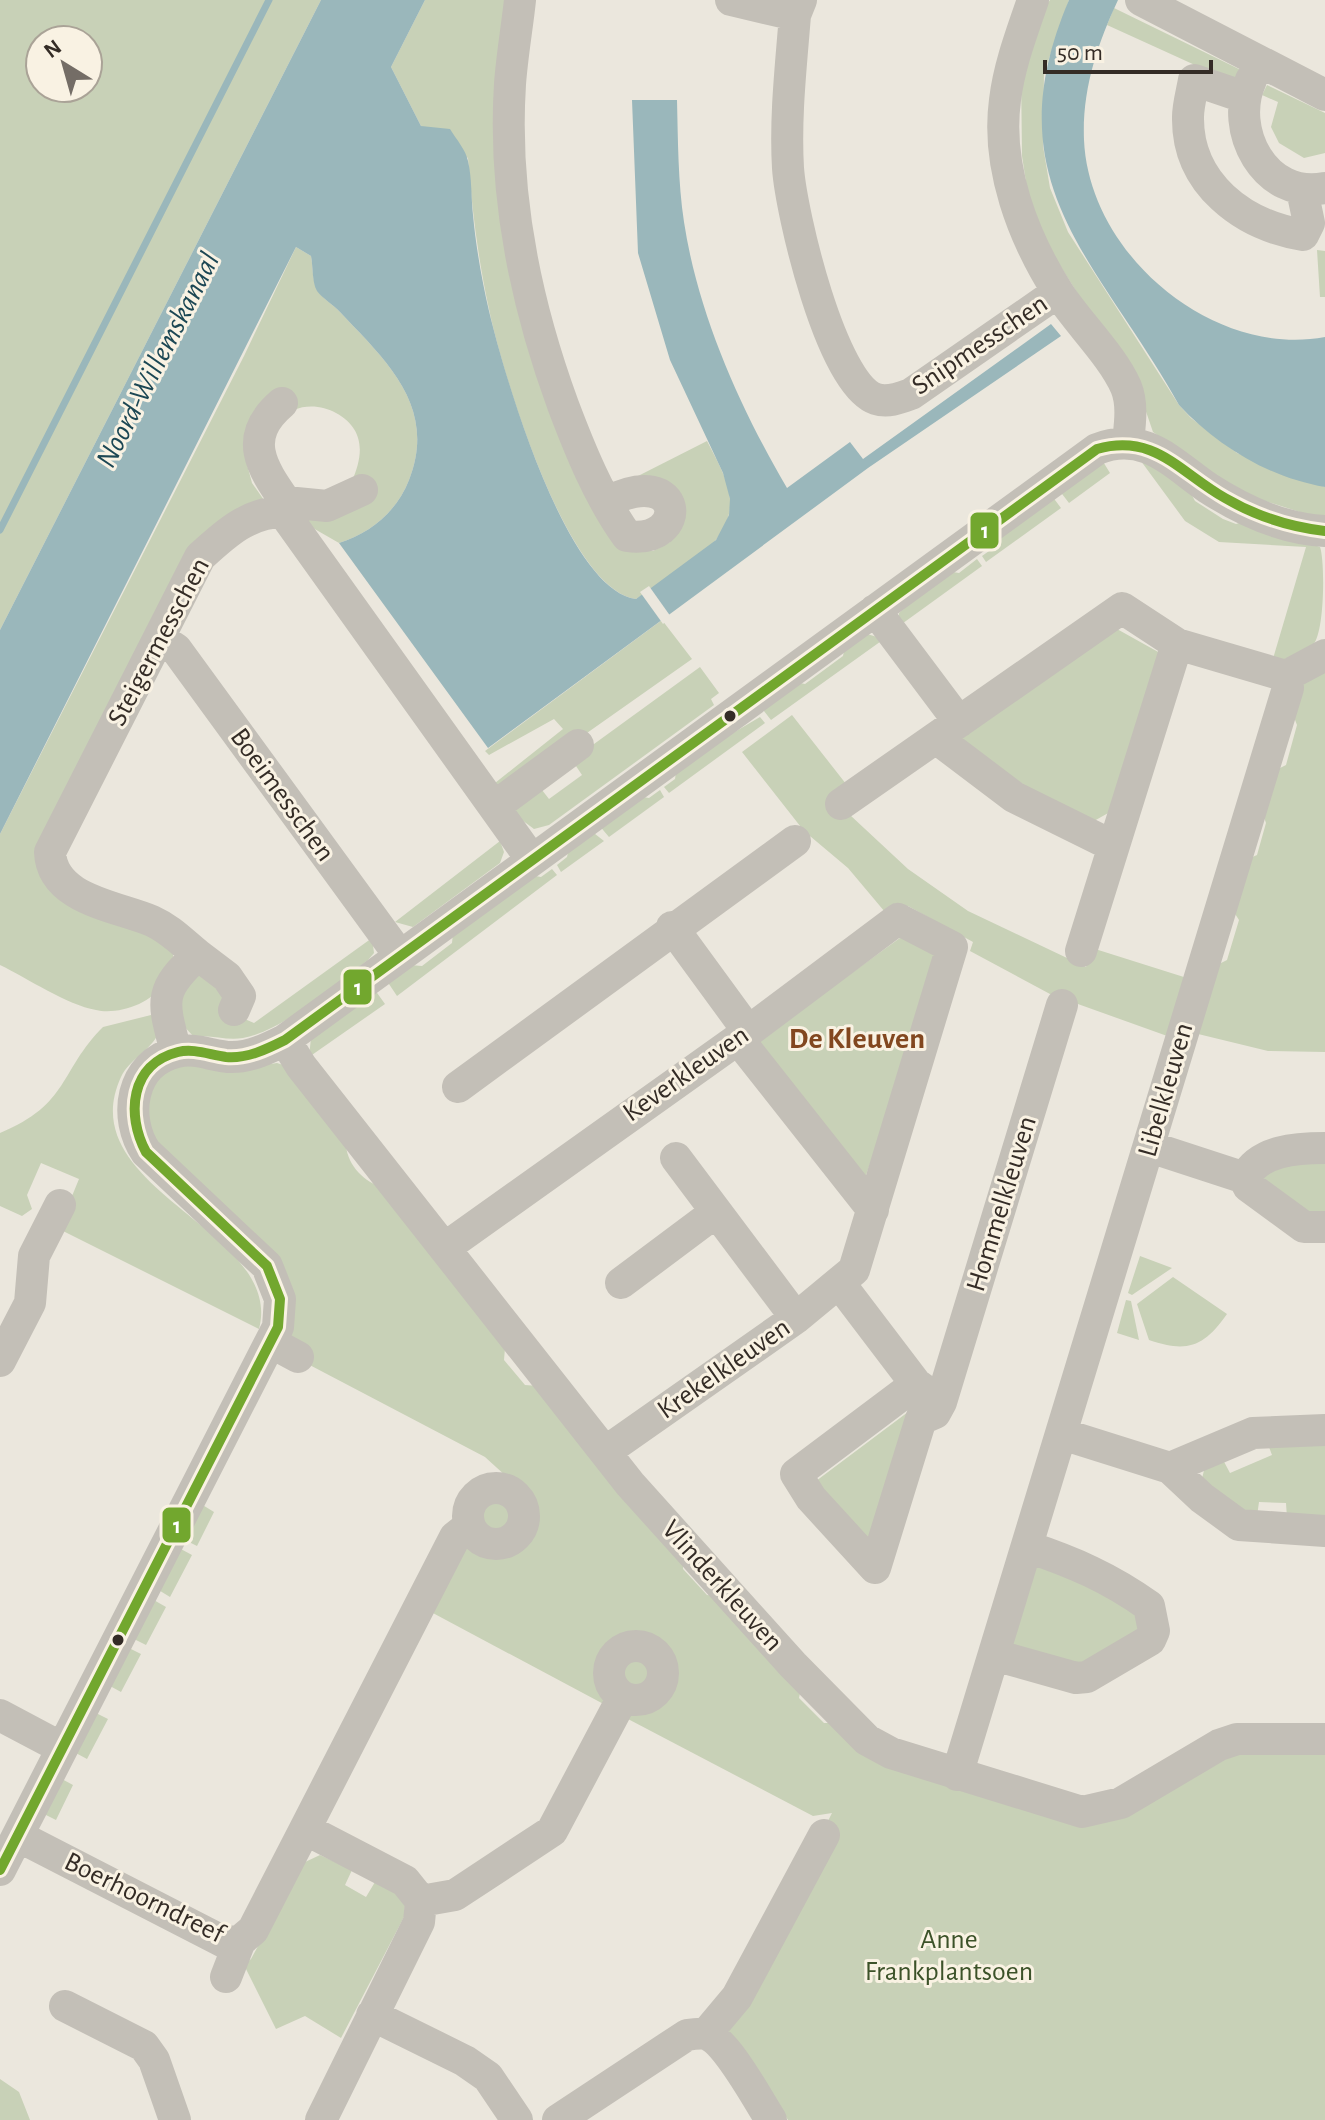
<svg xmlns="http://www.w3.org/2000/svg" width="1325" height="2120" font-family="'Alegreya Sans',sans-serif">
<rect width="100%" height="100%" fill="#ebe7dd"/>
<path fill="#c8d1b7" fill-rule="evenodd" d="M0 0H321L0 630ZM40 40H88V88H40Z
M425 0H509L508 243 638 549 653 551 670 542 668 486 653 476H638L707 441C716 459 728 478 730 499 734 546 670 578 636 599 567 590 502 372 489 309 478 259 472 209 468 158L421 126 391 67Z
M1050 0H1069L1044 73 1043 146 1050 188 1068 232 1179 405 1191 418 1237 453 1325 487V520L1240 493 1153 432 1139 391 1032 221 1022 156 1021 71 1042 11Z
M1114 8 1245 72 1241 86 1107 25Z
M1267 85 1325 113V153L1304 158 1279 143 1271 127 1278 102 1262 95Z
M296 247 311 256C313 266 312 283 318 291 323 299 334 305 340 312 385 360 438 406 409 480 397 511 371 533 339 543L299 520H331C349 488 383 439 336 413 324 406 307 404 294 410 276 418 259 442 245 457L252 483 266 503 232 514 39 852 173 949C175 961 167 973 162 984 152 1004 117 1015 96 1010 67 1005 27 978 0 965V834L244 356Z
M1317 250 1325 251V297H1320Z
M1138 457 1187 486 1195 501 1223 519 1236 524 1246 521 1320 547C1325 560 1325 632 1313 645 1304 655 1285 659 1272 662L1306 547 1219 542 1185 521Z
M1102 460 1110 473 1069 503 1059 490Z
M1052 496 1061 508 986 562 982 556 999 544 1000 532Z
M977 559 982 566 899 626V613L947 571 959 573Z
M662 620 692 659 506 790 495 783 563 729 554 719 489 755 485 751Z
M1117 629 1160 653 1110 812 1094 821 1078 819 956 742Z
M867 634 884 639 771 720 760 706 795 682 805 684 843 656 845 646Z
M1325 665V1052L1268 1051 1194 1033 1215 966 1227 960 1239 920 1232 909 1248 859 1257 855 1266 823 1262 811 1274 771 1286 765 1297 725 1292 712 1302 681Z
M700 667 719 693 711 699 714 705 549 825 534 829 522 820 517 824 515 805 542 790 549 799 582 775 572 760Z
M792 715 850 789V815L908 869 968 911 1086 967 1092 948 1187 978 1170 1037 1050 994 970 951 973 942 908 906 890 918 848 868 804 831 742 752Z
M760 717 765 723 669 793 664 787 675 779 677 766Z
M660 790 664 797 609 837 598 824 637 796 649 798Z
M590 830 604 841 561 872 557 865 567 857 570 844Z
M500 841 504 852 500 863 413 927 395 922Z
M552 869 557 875 397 996 387 981 410 965 422 966 452 943 453 933 530 875 541 877Z
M904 935 944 958 866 1175 853 1176 751 1046Z
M372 938 374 953 368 960C335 984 283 1031 243 1038 226 1041 211 1034 194 1037L179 1021 181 989 196 975 207 974 240 1017 254 1023Z
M375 990 385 1004 309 1057 311 1038Z
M151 1015 157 1019V1036C148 1052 129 1060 121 1077 69 1190 285 1230 259 1329L63 1231V1218L79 1179 41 1163 27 1195 32 1209 22 1216 0 1206V1133C70 1104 59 1071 103 1027Z
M277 1063 283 1065 346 1141C345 1161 361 1180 379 1186L505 1348 504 1360 525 1385 538 1386 683 1559V1569L707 1595 718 1596 801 1688 799 1698 824 1723H834L1040 1814 1228 1753 1325 1752V2120H788L725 2026 832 1813 813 1816 628 1719 635 1706C648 1707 659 1703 667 1693 696 1651 624 1614 607 1661 602 1678 614 1691 611 1708L431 1612 465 1544C495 1554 522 1557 534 1523L528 1496 485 1457 283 1351 294 1319C268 1281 245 1238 216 1202 198 1179 167 1161 153 1136 139 1113 150 1078 174 1068 201 1057 247 1068 277 1063Z
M1325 1157V1218H1311L1263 1186 1264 1172Z
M1140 1256 1172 1268 1132 1295 1128 1293Z
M1173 1277 1227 1314C1204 1347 1187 1353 1149 1340L1137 1304Z
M1126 1300 1131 1301 1139 1340 1117 1333Z
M916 1406 867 1550 812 1484Z
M1266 1439 1325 1443V1515L1317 1519 1287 1518 1286 1503 1259 1502 1257 1516 1238 1514 1201 1483 1205 1466 1222 1458 1230 1473 1272 1455Z
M479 1516a18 18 0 1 1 36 0a18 18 0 1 1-36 0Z
M201 1504 214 1512 197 1546 183 1539Z
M179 1548 192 1555 170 1597 157 1589Z
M1035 1560 1095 1579 1147 1623 1090 1666 1008 1651Z
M152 1599 166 1607 146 1645 132 1638Z
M127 1647 141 1654 121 1692 110 1686Z
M619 1674a20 20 0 1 1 40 0a20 20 0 1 1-40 0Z
M94 1712 108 1719 87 1759 74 1752Z
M60 1778 73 1785 56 1820 42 1813Z
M320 1855 352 1870 345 1885 366 1897 375 1882 396 1892 405 1905 404 1917 341 2038 305 2016 276 2029 244 1965 251 1959 303 1863Z
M0 2079 19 2092 30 2120H0Z"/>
<path fill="#9ab7bb" d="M321 0H425L391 67 421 126 450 129C456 139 466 150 468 161 472 178 471 198 473 215 476 247 482 281 489 311 504 374 566 590 636 599L716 540 729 515 730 499 723 473 670 360 638 253 632 100H677C678 141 678 182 684 222 698 314 740 408 787 488L850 442 863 459 1051 324 1061 336 868 468 488 748 339 543C371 533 397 511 409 480 438 406 385 360 340 312 334 305 323 299 317 291 312 283 313 266 311 256L296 247 0 834V630Z
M1069 0H1118C1097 45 1082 90 1084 140 1089 254 1212 358 1325 337V487C1270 478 1217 446 1179 405 1097 258 991 183 1069 0Z"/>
<path fill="#ebe7dd" d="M649 586 671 617 663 624 640 592Z"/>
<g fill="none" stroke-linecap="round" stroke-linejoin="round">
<path stroke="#9ab7bb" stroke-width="7" d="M0 530 269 0"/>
<path stroke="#c3bfb7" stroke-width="32" d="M520 0C517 28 512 56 510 84 503 193 526 304 563 405 580 450 599 497 627 536 690 545 685 462 607 502
M731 0 795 15
M801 0 795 15C791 66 785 117 788 168 791 212 831 384 876 399 888 403 900 398 911 394L1058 292
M1033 0C1022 32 1009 66 1005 100 996 167 1023 237 1058 292 1077 322 1112 355 1126 387 1133 404 1130 424 1128 442
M1141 0 1325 95
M1251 80C1228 130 1265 200 1325 188
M1244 97 1194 80C1192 92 1188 105 1188 117 1187 184 1243 225 1303 235L1309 223 1302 190
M282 403C242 437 261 467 286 502L283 512
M286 502 327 506 362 490
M875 610 959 722
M161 639 176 649 400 956
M1177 644 1286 676
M1286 676 1325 655
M936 738 1014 797 1113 846
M841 804 1122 608 1177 644 1081 951
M494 807 578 745
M672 927 748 1031
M198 955 227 977 240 996 234 1010
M738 1039 873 1210
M285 1040 301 1066 630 1484 793 1665 867 1740 891 1753 1082 1812 1121 1803 1219 1745 1237 1739H1325
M176 1052C163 1002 157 991 198 955 183 943 170 929 152 921 117 906 52 900 50 852L200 557C224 535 248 512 283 512L532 860
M458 1087 795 841
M1150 1147 1245 1178 1248 1186 1304 1227H1325
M676 1158 796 1318
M1245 1178C1259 1150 1297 1148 1325 1148
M446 1247 738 1039 898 919 952 947 854 1270 796 1318 605 1452
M621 1283 716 1212
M840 1284 916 1384 931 1395
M272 1343 298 1357
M0 1361 30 1303 34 1256 60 1205
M916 1384 796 1474 811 1498 875 1568 921 1419 935 1413 941 1402 1062 1005
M1062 1434 1170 1468 1202 1498 1239 1525 1325 1531
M1170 1468 1253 1433 1325 1430
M468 1516a28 28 0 1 1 56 0a28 28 0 1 1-56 0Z
M609 1673a27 27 0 1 1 54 0a27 27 0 1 1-54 0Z
M994 1655 1076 1678 1087 1677 1150 1640 1154 1631 1149 1606C1110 1578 1073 1562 1028 1547
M0 1715 62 1748
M957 1775 1288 688 1286 676
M305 1829 455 1537 469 1526
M18 1836 224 1942 240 1941 253 1930 305 1829 405 1881 421 1901 419 1922 321 2120
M0 1870 278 1327 280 1299 267 1266 146 1152C123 1118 130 1063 177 1052 197 1047 213 1057 232 1057 251 1057 269 1048 285 1040L1097 449C1144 430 1172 463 1208 488 1242 510 1284 529 1325 531
M421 1901 455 1895 552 1831 623 1697
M226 1977 240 1941
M65 2006 144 2046 154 2060 175 2120
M372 2015 465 2061 488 2077 517 2120
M706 2034 737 1997 824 1835
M558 2120 687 2035C693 2034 700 2033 706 2034 727 2041 758 2100 771 2120"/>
<defs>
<path id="bus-1" d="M0 1870 278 1327 280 1299 267 1266 146 1152C126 1115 130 1064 178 1052 194 1048 210 1055 226 1057 247 1059 267 1049 285 1040L1097 449C1155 433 1179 472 1225 498 1256 516 1289 527 1325 531"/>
</defs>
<use href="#bus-1" stroke="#f9f2e3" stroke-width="16"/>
<use href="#bus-1" stroke="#72a72e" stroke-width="10"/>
</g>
<g fill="#342c26" stroke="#f9f2e3" stroke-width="3">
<circle cx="730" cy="716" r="7"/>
<circle cx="118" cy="1640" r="7"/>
</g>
<g text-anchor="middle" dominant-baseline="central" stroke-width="6" stroke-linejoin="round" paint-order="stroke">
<g font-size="28" fill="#342c26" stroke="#f9f2e3">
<text transform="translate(980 345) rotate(-34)">Snipmesschen</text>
<text transform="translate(159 642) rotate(-62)">Steigermesschen</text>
<text transform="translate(282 795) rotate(54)">Boeimesschen</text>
<text transform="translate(686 1074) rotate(-35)">Keverkleuven</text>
<text transform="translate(1166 1090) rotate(-74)">Libelkleuven</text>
<text transform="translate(1002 1204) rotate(-73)">Hommelkleuven</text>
<text transform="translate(724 1369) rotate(-35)">Krekelkleuven</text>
<text transform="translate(722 1586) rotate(48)">Vlinderkleuven</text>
<text transform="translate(144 1898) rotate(26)">Boerhoorndreef</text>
</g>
<g font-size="28" fill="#3c5229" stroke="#f9f2e3">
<text x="949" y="1940">Anne<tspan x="949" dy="32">Frankplantsoen</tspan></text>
</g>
<g font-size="30" font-style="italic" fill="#1c4754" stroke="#f9f2e3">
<text transform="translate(158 360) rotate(-63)">Noord-Willemskanaal</text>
</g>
<g font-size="30" font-weight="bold" fill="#82471f" stroke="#f9f2e3">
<text x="857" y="1039">De Kleuven</text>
</g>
</g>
<g stroke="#f9f2e3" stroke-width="3">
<rect x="969" y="511" width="31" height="39" rx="8" fill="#72a72e"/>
<rect x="342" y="968" width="31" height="38" rx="8" fill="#72a72e"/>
<rect x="161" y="1506" width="31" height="38" rx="8" fill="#72a72e"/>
</g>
<g font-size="22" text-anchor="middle" font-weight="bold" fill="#fff">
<text x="985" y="538">1</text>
<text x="358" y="995">1</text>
<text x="177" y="1533">1</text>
</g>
<g transform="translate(64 64) rotate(323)"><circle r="38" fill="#f9f2e3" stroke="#aaa397" stroke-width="2"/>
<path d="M0-6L14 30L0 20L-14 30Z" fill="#746d66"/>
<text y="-12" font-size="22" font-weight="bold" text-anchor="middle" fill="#342c26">N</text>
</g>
<path d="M1045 60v12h166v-12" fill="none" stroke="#342c26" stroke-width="4"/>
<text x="1057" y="60" font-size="24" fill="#342c26" stroke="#f9f2e3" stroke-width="6" paint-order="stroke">50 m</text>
</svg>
